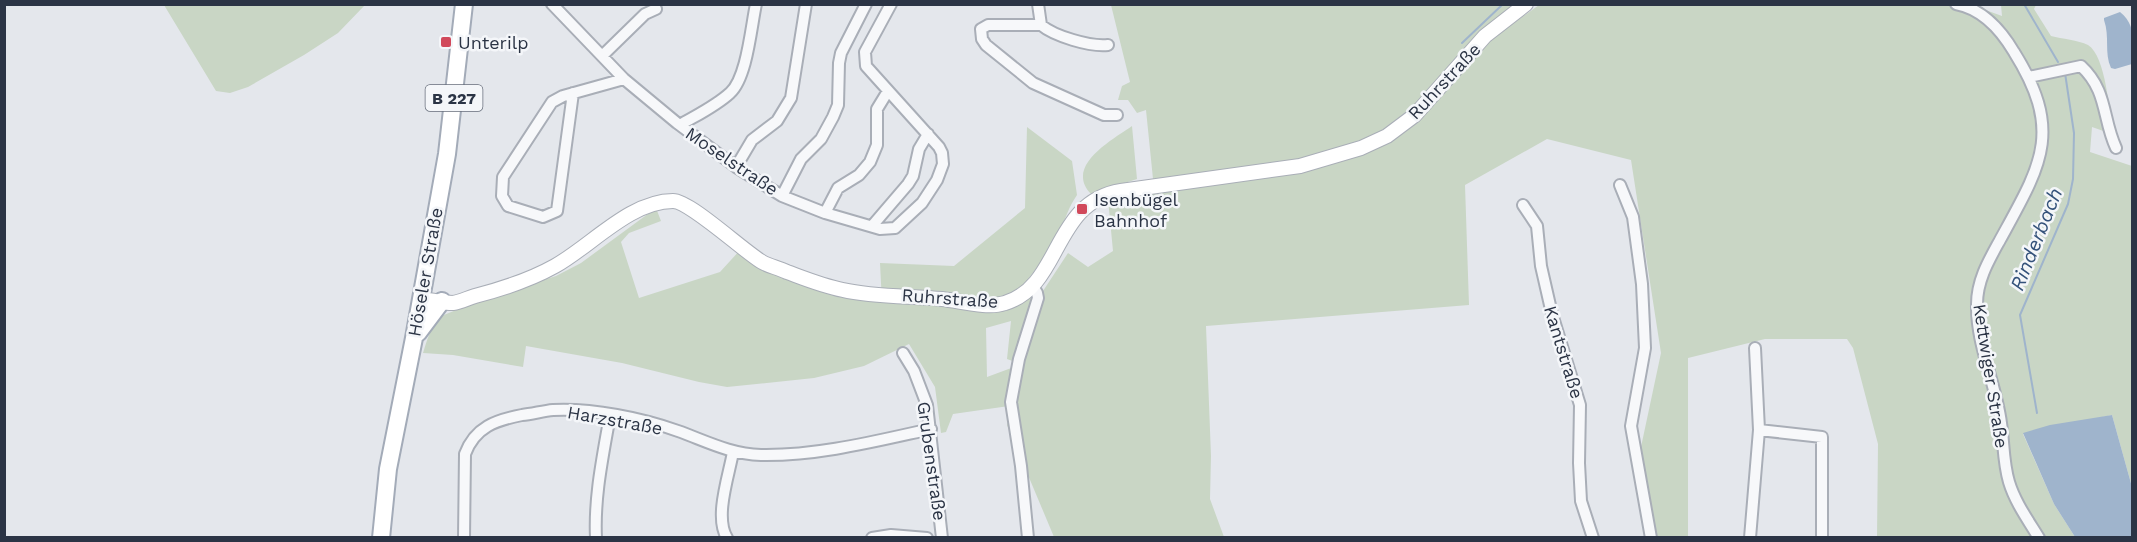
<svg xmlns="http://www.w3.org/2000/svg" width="2137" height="542" font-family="'Work Sans',sans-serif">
<rect width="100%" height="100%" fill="#e4e7ec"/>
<path fill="#c9d6c5" d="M1969 4 2002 16 2001 5H2036L2034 9 2051 36C2062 39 2078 40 2088 45 2106 56 2110 114 2112 134L2092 127 2090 152 2132 166V487L2112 415 2023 434 2054 504 2075 537H1877L1878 444 1853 348 1847 339H1765L1688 358V537H1657L1641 447 1661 353 1631 160 1547 139 1465 185 1469 305 1206 326 1211 456 1210 499 1224 537H1054L1007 425 1036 319 1021 364 1007 359 1011 321 986 328 987 377 1014 367 1009 406 953 414 946 432 941 433 935 387 909 344 864 366 814 378 727 387 699 382 622 363 526 346 523 367 453 355 423 353C427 340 431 327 439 317L483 299 556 276 581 263 656 208 661 221 629 233 621 242 639 298 720 272 741 249 845 291 882 303 880 263 954 266 1025 208 1027 127 1072 161 1077 195C1068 208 1067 216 1060 230 1050 249 1039 266 1025 283L1043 291 1068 253 1088 267 1113 251 1108 199 1299 171 1426 111 1493 38 1539 5Z
M164 5H365L338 33 304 55 248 87 230 93 216 91Z
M1111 5H1517L1472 40 1436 86 1411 112 1378 136 1299 161 1153 179 1146 110 1137 113 1128 100H1118L1122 86 1130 82Z
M1132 126 1137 179 1091 194C1064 166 1112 140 1132 126Z"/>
<path fill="#9fb4cc" d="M2120 12C2137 25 2133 45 2132 64L2115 69 2111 68C2104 53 2110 37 2104 20V18Z
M2112 415 2132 487V537H2075L2054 504 2023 433 2050 425Z"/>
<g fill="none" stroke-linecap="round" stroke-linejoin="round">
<path stroke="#9fb4cc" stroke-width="2" d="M2024 4 2058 62
M1462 43 1503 4
M2037 413 2020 315 2068 204 2073 179 2074 133 2065 73"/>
<defs>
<path id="minor" d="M552 4 624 79 677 123 736 167 782 196 825 213 880 229 895 228 922 203 937 180 943 164 942 153 939 147 866 66 865 52 891 4
M1038 4 1041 25
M1956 4C1983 9 2001 30 2014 52 2064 132 2041 165 2000 240 1989 260 1977 280 1977 304 1976 345 1996 383 2001 423 2004 443 2003 462 2009 482 2015 502 2028 520 2039 538
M1108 45C1090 47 1054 36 1041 25H988L981 29 982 39 986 45 1033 83 1104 115H1117
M602 56 645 14 656 9
M2029 77 2081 66C2108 91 2102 118 2116 148
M573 93 557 211 543 217 508 206 502 196 503 177 552 102 563 96 624 79
M680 125C697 115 716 106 730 93 747 78 751 27 756 4
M736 167 752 140 777 121 791 98 806 4
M1620 185 1633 217 1642 284 1645 348 1631 426 1651 538
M782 196 801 159 821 139 833 117 838 105 839 63 841 53 866 4
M1523 205 1537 226 1541 266 1552 314 1580 405 1579 463 1581 501 1593 538
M825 213 838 188 859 175 870 162 877 145V109L888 91
M872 226 908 184 913 176 919 149 928 134
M903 353 914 371 927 405 942 538
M1759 430 1822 437V538
M464 538 465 454C475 427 496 420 522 415 532 414 543 411 553 410 592 408 642 418 678 431 706 441 730 454 761 455 818 456 876 441 931 429
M596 538C594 496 603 456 610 415
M727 538C714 517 729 475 733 452
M872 538 891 535 927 538
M1028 538 1021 466 1011 402 1019 359 1038 298 1037 293 1032 285
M1750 538 1759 430 1755 348"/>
<path id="secondary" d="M421 299C431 300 443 303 453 303 460 302 468 298 475 296 502 289 530 280 555 266 591 246 630 201 673 201 690 201 742 250 762 262 769 266 779 268 787 272 806 279 823 286 843 290 873 297 910 296 942 299 961 301 987 309 1005 303 1062 286 1052 202 1121 191L1300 166 1361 148 1387 136 1415 115 1485 36 1526 4"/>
<path id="primary" d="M418 333 442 301
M381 538 388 469 414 338 447 154 464 4"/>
</defs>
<use href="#minor" stroke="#a9aeb7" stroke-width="14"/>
<use href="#secondary" stroke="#a9aeb7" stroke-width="16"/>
<use href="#primary" stroke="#a3abb8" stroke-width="20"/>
<use href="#minor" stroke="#f7f8fa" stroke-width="10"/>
<use href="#secondary" stroke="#fff" stroke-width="14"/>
<use href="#primary" stroke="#fff" stroke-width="16"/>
</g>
<g fill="#d1495b" stroke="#f4f6f9" stroke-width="2">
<rect x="440" y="36" width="12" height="12" rx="3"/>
<rect x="1076" y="203" width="12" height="12" rx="3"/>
</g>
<g text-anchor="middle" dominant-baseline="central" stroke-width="5" stroke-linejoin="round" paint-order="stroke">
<rect fill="#f4f6f9" stroke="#676e7b" stroke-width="1.5" x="425.5" y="85" width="57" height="26" rx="4.5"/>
<g font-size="16" font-weight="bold" fill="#2b3445">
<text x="454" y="98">B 227</text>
</g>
<g font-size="18" fill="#2b3445" stroke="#f4f6f9" text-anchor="start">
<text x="458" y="42">Unterilp</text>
<text x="1094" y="199">Isenbügel<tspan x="1094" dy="21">Bahnhof</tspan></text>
</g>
<g font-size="18" fill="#2b3445" stroke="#f4f6f9">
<text transform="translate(1444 81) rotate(-47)">Ruhrstraße</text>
<text transform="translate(732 161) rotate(34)">Moselstraße</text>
<text transform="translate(425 272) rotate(-80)">Höseler Straße</text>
<text transform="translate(950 298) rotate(4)">Ruhrstraße</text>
<text transform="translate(1564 352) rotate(73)">Kantstraße</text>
<text transform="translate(1991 376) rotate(81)">Kettwiger Straße</text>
<text transform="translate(615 420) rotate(10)">Harzstraße</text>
<text transform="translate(932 461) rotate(82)">Grubenstraße</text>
</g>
<g font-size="20" font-style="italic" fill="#34527a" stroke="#f4f6f9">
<text transform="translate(2036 239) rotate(-68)">Rinderbach</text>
</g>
</g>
<rect width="2137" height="542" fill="none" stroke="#2b3445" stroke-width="12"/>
</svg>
